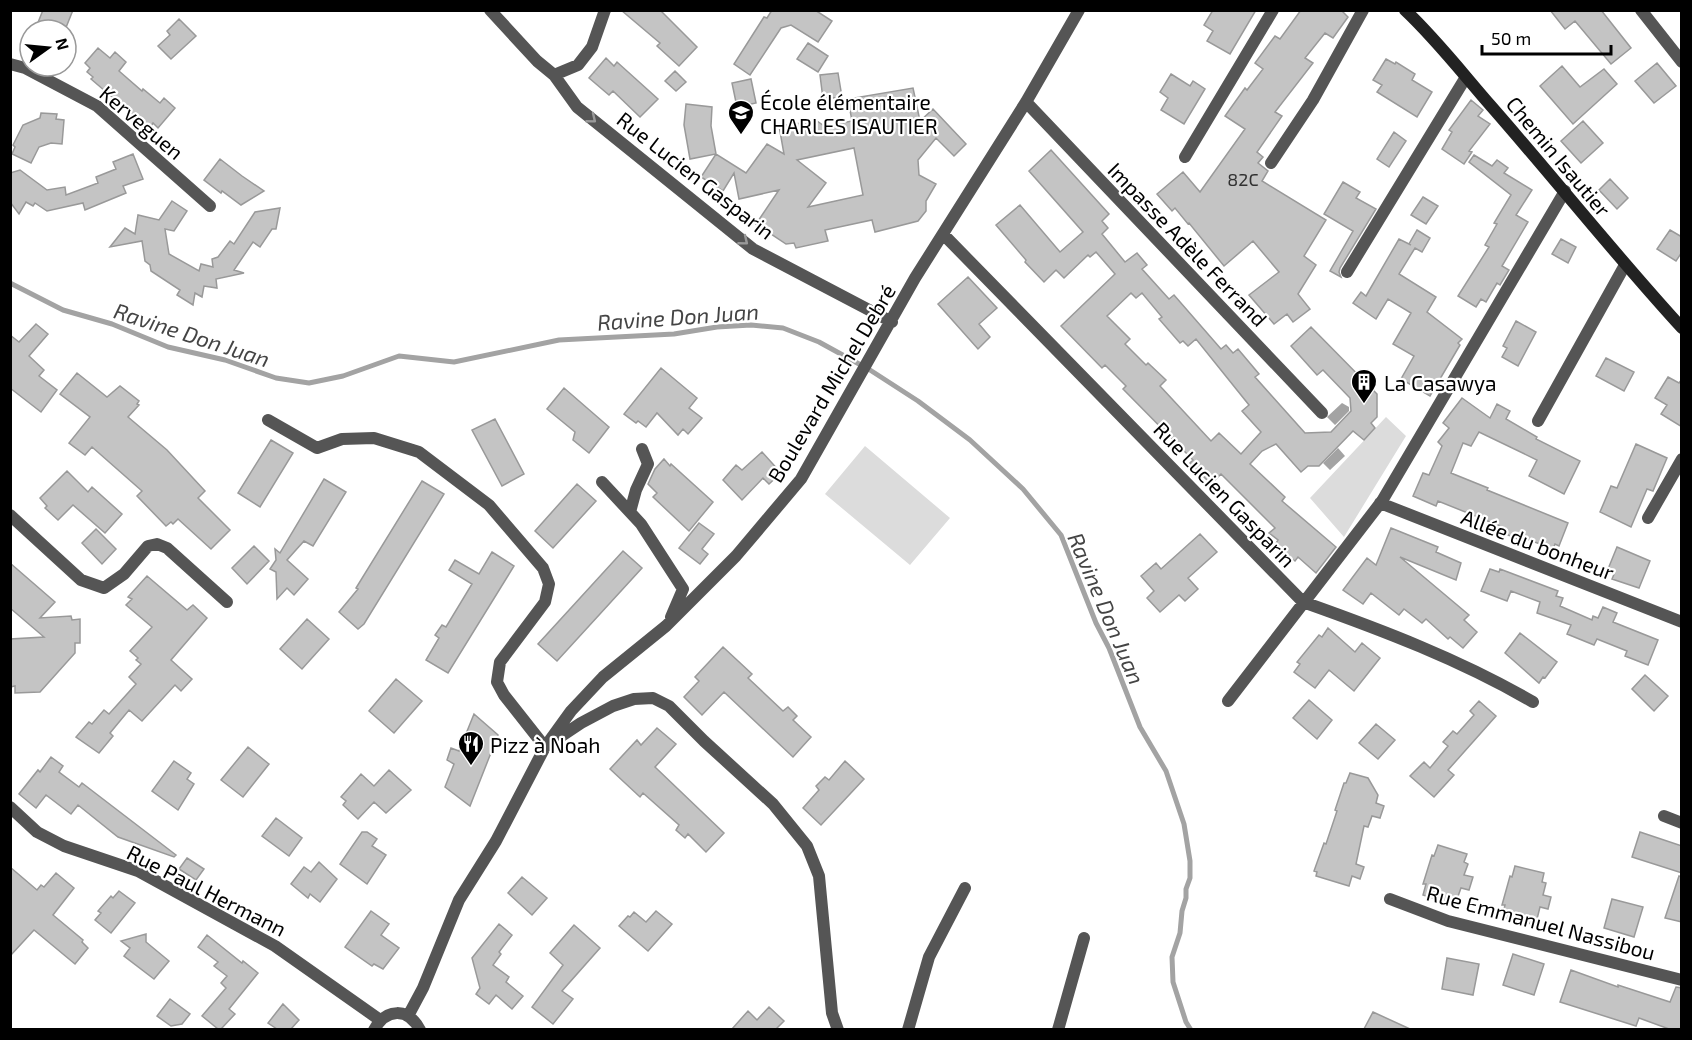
<svg xmlns="http://www.w3.org/2000/svg" width="1692" height="1040" font-family="'Exo 2',sans-serif">
<rect width="100%" height="100%" fill="#fff"/>
<path fill="#dcdcdc" d="M1386 417 1406 436 1344 537 1310 498Z
M865 446 950 518 910 565 825 494Z"/>
<path fill="#a3a3a3" d="M1342 403 1349 407V411L1335 425 1327 417Z
M1338 448 1345 456 1330 470 1323 463Z"/>
<g fill="none" stroke-linecap="round" stroke-linejoin="round">
<path stroke="#a3a3a3" stroke-width="5" d="M10 283 63 310 112 324 168 347 225 360 276 378 309 383 343 376 399 356 454 362 559 340 674 334 717 327 751 325 783 328 819 342 870 370 918 401 970 440 1023 489 1061 535 1096 623 1109 648 1140 727 1166 771 1184 824 1190 861V878L1186 889V898L1182 911 1180 933 1172 957 1173 982 1186 1022 1191 1030"/>
</g>
<path fill="#c4c4c4" stroke="#999" stroke-width="1.5" fill-rule="evenodd" d="M43 10H73L65 30H35Z
M621 10H660L697 47 679 66 657 46 660 43Z
M772 10H815L832 21 818 42 791 25 781 28 750 75 734 64 764 17 767 18Z
M1213 10H1256L1230 54 1207 41 1213 31 1204 25Z
M1301 10H1341L1348 17 1333 38 1325 33 1305 58 1313 63 1275 112 1282 116 1257 152 1263 157 1258 163 1268 171 1262 181 1326 220 1304 256 1316 265 1298 294 1310 309 1293 322 1287 314 1274 324 1249 295 1279 272 1253 241 1224 266 1189 223 1188 224 1175 208 1172 211 1157 194 1183 172 1200 192 1245 129 1225 116 1245 88 1247 90 1263 69 1255 63 1275 36 1280 39Z
M1550 10H1601L1631 48 1611 64 1575 21 1565 29Z
M179 19 196 36 171 59 158 46 170 35 167 31Z
M808 43 828 56 818 72 797 59Z
M98 48 110 58 115 52 126 62 119 71 142 91 143 89 160 103 164 98 175 108 158 128 153 123 150 128 140 121 91 79 93 77 87 72 90 68 85 63Z
M606 58 614 66 617 62 658 99 640 117 613 91 609 95 589 78Z
M1386 59 1395 64 1396 62 1415 74 1412 80 1432 92 1417 117 1377 92 1382 85 1373 80Z
M1657 63 1676 86 1654 103 1635 81Z
M1562 66 1580 87 1604 69 1617 84 1573 124 1540 86Z
M675 71 686 82 676 91 665 81Z
M838 73 842 97 823 99 820 75Z
M1171 74 1190 86 1193 81 1205 89 1184 124 1161 110 1168 98 1160 92Z
M751 79 756 103 737 107 732 83Z
M913 88 920 121 933 109 966 144 954 156 936 138 918 160 919 175 936 184 926 201V211L918 221 875 232 872 220 825 230 828 241 796 248 794 243 786 244 756 224 779 190 739 199 734 173 723 191 701 177 716 154 746 173 767 144 784 154 779 126 817 121 827 128V126L852 121 848 99ZM854 148 863 195 808 207 826 183 797 160Z
M1471 100 1483 110 1478 116 1490 124 1469 151 1472 152 1464 164 1442 149 1452 132 1449 130Z
M686 104 712 107 711 126 716 154 690 159 684 125Z
M41 113 57 114 56 119 64 120 62 144 51 143 39 147 31 163 12 154 15 147 13 145 23 125 40 118Z
M1583 121 1603 143 1581 163 1561 141Z
M1394 132 1406 141 1389 167 1377 159Z
M1051 150 1109 214 1102 221 1108 228 1102 234 1125 262 1137 253 1147 265 1142 269 1169 299 1174 295 1221 349 1226 345 1233 353 1238 349 1259 374 1255 377 1305 433 1331 432 1351 411 1350 398 1323 370 1317 375 1291 346 1311 327 1377 394V417L1371 423 1375 428 1364 440 1353 431 1319 466H1308L1301 472 1276 444 1262 451 1250 464 1285 497 1282 501 1336 547 1316 573 1298 557 1295 561 1275 545 1278 540 1269 533 1275 528 1221 474 1211 484 1190 463 1193 460 1123 389 1126 386 1105 365 1102 368 1061 326 1115 274 1096 252 1090 257 1088 255 1064 278 1056 270 1044 282 1025 262 1026 260 996 225 1020 205 1060 252 1083 232 1029 171ZM1131 293 1136 298 1142 293 1162 317 1159 319 1180 343 1183 341 1188 346 1196 339 1249 405 1242 411 1261 432 1241 454 1219 433 1211 441 1160 386 1166 380 1148 363 1146 365 1125 344 1130 339 1107 316Z
M133 154 143 179 123 186 126 193 85 210 83 203 47 211 35 203 33 206 26 202 19 214 10 202V173L20 170 47 190 65 187 66 195 98 183 96 177 116 169 113 162Z
M1474 155 1492 166 1497 160 1508 168 1504 173 1532 190 1516 215 1528 222 1502 266 1509 270 1500 285 1497 283 1486 302 1481 299 1476 307 1458 296 1489 247 1485 245 1497 224 1494 223 1511 195 1469 162Z
M220 159 242 176 264 191 241 205 222 191 221 193 204 180Z
M1610 179 1628 198 1617 209 1599 190Z
M1343 182 1360 192 1356 198 1376 209 1340 268 1339 272 1341 277 1330 271 1353 231 1324 214Z
M1423 197 1438 206 1426 224 1411 215Z
M172 201 187 211 174 231 165 229 169 254 199 271 201 264 213 267 212 259 218 257 230 241 234 244 255 212 280 208 276 229H272L260 247 253 242 234 270 244 273 216 279 217 288 204 286 202 297 195 293 193 305 177 295 180 290 151 271 150 265 145 261 142 241 110 247 125 228 135 234 138 215 159 220Z
M1417 230 1430 238 1422 252 1415 248 1399 274 1436 297 1427 312 1462 339 1458 343 1460 345 1430 396 1401 379 1414 356 1393 344 1411 313 1388 299 1376 319 1353 303 1361 292 1366 296 1399 239 1411 245 1409 244Z
M1670 230 1682 237V252L1676 261 1657 249Z
M1561 239 1576 247 1568 263 1552 254Z
M968 277 997 308 979 324 990 337 978 349 938 304Z
M1516 321 1536 332 1518 366 1502 357 1507 348 1503 346Z
M36 324 48 334 29 356 44 370 39 376 57 390 41 412 10 388V335L19 342Z
M1606 358 1634 372 1624 391 1596 376Z
M661 368 697 398 689 408 702 418 688 434 683 429 678 435 657 413 646 427 638 421 636 423 624 414Z
M77 373 107 397 120 386 139 401 137 404 139 405 128 417 167 450 205 491 198 498 230 530 211 549 178 519 173 524 171 522 166 526 137 496 142 491 92 447 85 455 69 443 90 417 60 394Z
M1668 377 1679 383 1682 379V427L1661 414 1667 405 1655 398Z
M564 388 609 427 589 453 573 440 575 432 547 409Z
M1462 398 1490 418 1497 404 1510 411 1506 419 1537 437 1536 439 1580 461 1564 494 1529 476 1537 460 1479 432 1471 446 1463 443 1451 473 1488 488 1487 490 1568 523 1559 546 1555 544 1553 549 1519 536 1518 539 1503 533 1505 528 1438 501 1436 506 1413 496 1423 473 1429 475 1442 446 1438 442 1449 428 1443 423Z
M495 419 524 474 502 486 472 430Z
M271 440 293 453 260 507 238 493Z
M1636 444 1667 458 1653 491 1647 489 1631 527 1600 512 1611 486 1617 488Z
M762 452 781 473 769 484 763 478 742 500 723 480 736 465 742 470Z
M664 459 670 466 671 464 713 502 689 531 653 497 657 493 648 484 655 469Z
M67 471 88 492 92 487 122 514 105 533 73 505 58 520 45 508 47 506 40 498Z
M324 479 346 492 313 546 304 541 287 560 308 579 294 595 287 588 277 599 276 572 270 569 276 560 275 549 280 553Z
M422 481 444 494 364 624 358 629 339 612 358 589 356 588Z
M577 484 596 501 553 548 535 531Z
M699 523 714 534 702 549 708 554 700 564 679 548Z
M1391 528 1438 547 1436 552 1461 563 1456 580 1400 557 1469 615 1464 620 1477 632 1463 648 1450 637 1448 639 1426 619 1422 623 1404 609 1399 615 1371 593 1363 604 1343 590 1367 558 1376 565Z
M96 529 116 549 102 564 82 543Z
M1200 534 1217 552 1188 578 1198 589 1185 601 1179 595 1160 612 1147 598 1154 591 1141 576 1156 563 1161 569Z
M254 546 269 561 247 584 232 568Z
M1617 547 1650 561 1639 588 1612 579 1615 572 1608 569Z
M623 551 642 568 557 661 538 644Z
M492 552 514 566 448 673 426 660 439 638 435 635 442 625 446 627 472 584 449 570 455 560 479 574Z
M10 563 55 602 40 618 71 616 72 620 80 619V643H75V653L40 692 15 693V686L10 687V639L44 637 10 608Z
M1490 569 1499 572 1500 569 1558 591 1556 596 1563 598 1560 606 1592 620 1593 616 1598 618 1603 607 1617 613 1613 622 1658 640 1648 665 1625 656 1627 651 1597 639 1594 645 1567 634 1571 625 1537 613 1540 602 1511 591 1507 601 1481 591Z
M147 576 187 610 193 605 207 618 171 660 192 679 181 691 175 685 142 721 129 710 110 733 113 736 99 753 76 737 89 722 92 724 104 710 109 714 136 684 129 677 141 664 136 660 138 658 130 651 152 627 126 605 132 599 128 597Z
M307 619 329 639 302 669 280 649Z
M1328 628 1355 652 1362 643 1380 658 1354 691 1329 670 1315 688 1294 672 1300 664 1297 662 1319 635 1322 637Z
M1520 633 1557 662 1545 678 1543 677 1539 683 1505 653Z
M723 647 752 674 748 678 783 711 788 707 797 716 793 720 811 737 793 757 724 692 702 715 684 697 699 681 695 677Z
M1645 675 1668 696 1654 711 1632 689Z
M396 679 422 701 394 733 369 711Z
M1309 700 1332 720 1317 739 1293 718Z
M1479 701 1496 716 1448 770 1454 775 1434 797 1410 776 1424 762 1430 768 1448 746 1443 742 1453 731 1457 734 1474 715 1470 711Z
M474 714 498 735 470 806 445 787 454 764 447 760 451 748 459 751Z
M1376 724 1395 740 1378 759 1359 743Z
M657 728 676 744 655 767 724 833 706 852 688 834 685 838 676 830 679 825 643 793 640 797 610 769 637 740 641 745Z
M248 747 269 764 243 797 221 780Z
M51 757 63 766 59 772 79 787 82 783 176 855 174 857 118 837 78 805 71 814 46 795 36 808 19 794 38 770 40 772Z
M174 761 191 773 187 779 194 784 178 810 152 791Z
M845 761 864 779 821 825 803 808 819 790 816 786 825 777 829 780Z
M389 770 411 790 386 813 374 802 358 819 343 805 346 801 341 797 361 774 374 786Z
M1350 773 1368 778 1378 795 1376 803 1384 806 1380 818 1372 816 1368 827 1364 826 1356 864 1364 867 1360 879 1352 876 1349 886 1316 876 1317 872 1314 871 1324 843 1326 844 1337 811 1335 810 1344 783H1346Z
M276 818 302 838 289 856 262 836Z
M362 832H367L377 839 372 846 386 855 367 884 340 864Z
M1640 832 1682 846V873L1632 857Z
M1438 845 1467 854 1464 862 1468 864 1464 875 1473 877 1469 890 1461 888 1457 899 1453 898 1452 904 1423 895 1426 884H1423L1432 855 1434 856Z
M187 858 204 869 196 880 179 869Z
M319 862 337 879 320 902 310 894 308 898 291 884 304 867 311 872Z
M1515 866 1544 873 1542 882 1546 883 1543 895 1551 897 1548 909 1540 907 1537 919 1533 918 1532 924 1502 917 1505 905H1502L1510 876 1512 877Z
M10 867 37 890 41 885 44 887 56 873 74 888 53 915 83 940 82 942 88 948 75 964 34 930 10 956Z
M1679 876 1682 877V922L1665 918Z
M522 877 547 898 532 915 508 893Z
M119 891 135 903 111 933 95 920 101 913 98 911 111 896 113 898Z
M1612 899 1643 907 1634 937 1604 928Z
M371 911 389 924 381 935 399 948 383 969 374 964 372 966 345 947Z
M656 911 672 924 648 951 619 926 628 916 630 917 634 912 646 922Z
M499 924 512 935 499 952 501 954 493 965 509 977 506 982 523 996 512 1009 496 995 489 1004 476 994 480 988 472 958Z
M574 925 600 948 562 991 573 999 553 1024 532 1007 563 965 550 953Z
M146 934V942L169 961 154 979 124 956 130 948 121 941Z
M207 935 242 963 243 961 258 973 229 1009 235 1014 221 1029H218L202 1016 226 988 221 983 227 976 214 966 218 962 198 947Z
M1513 954 1544 964 1534 995 1503 985Z
M1447 958 1479 964 1473 995 1442 989Z
M1571 970 1618 987V985L1670 1002 1676 987 1682 988V1029H1669L1639 1018 1636 1026 1560 1002Z
M170 999 190 1014 182 1024 171 1026 157 1016Z
M283 1004 299 1020 291 1029H277L268 1023Z
M769 1007 784 1021 776 1029H732L748 1011 757 1020Z
M1373 1012 1410 1029H1364Z"/>
<g fill="none" stroke-linecap="round" stroke-linejoin="round">
<path stroke="#555" stroke-width="12" d="M490 10 537 61 554 75 577 107 753 249 892 322
M1641 10 1682 62
M10 64 25 68 97 106 210 206
M554 75 578 65 592 47 605 10
M1026 102 1322 413
M1185 157 1273 10
M1271 163 1313 100 1363 10
M943 234 1303 602C1382 630 1461 660 1533 702
M1347 272 1466 77
M268 420 317 448 342 439 374 438 419 452 489 505 543 568 549 584 545 602 500 662 497 682 504 695 545 747 581 723 613 706 634 699 653 698 669 706 704 741 773 804 807 846 819 876 832 1013 838 1030
M1538 421 1625 265
M602 482 641 524 683 589 671 617
M1380 503 1682 622
M630 512 636 490 648 464 642 449
M10 515 81 580 104 588 124 574 148 546 157 544 167 548 227 602
M1648 518 1682 459
M1228 701 1382 501 1565 191
M10 807 37 832 64 846 138 871 275 946 380 1020
M1664 816 1682 823
M1390 899 1448 921 1682 980
M408 1016 423 988 459 900 496 841 545 747 571 711 603 677 666 626 736 556 801 479 915 278 1026 102 1079 10
M374 1030C386 1008 408 1007 420 1030
M908 1030 929 957 965 888
M1058 1030 1084 938"/>
<path stroke="#222" stroke-width="12" d="M1405 10C1436 39 1463 74 1491 106 1555 179 1616 256 1682 328"/>
</g>
<defs><path id="oneway-chevron" d="M-2-3.5L2.5 0L-2 3.5" fill="none" stroke-width="1.6" stroke-linecap="round" stroke-linejoin="round" transform="scale(1.5)"/></defs>
<g stroke="#999">
<use href="#oneway-chevron" transform="translate(592 119) rotate(39)"/>
<use href="#oneway-chevron" transform="translate(744 241) rotate(39)"/>
</g>
<defs>
<symbol id="school-pin" viewBox="-11 -11 22 30"><path d="M0 17L-7.5 6A9.5 9.5 0 1 1 7.5 6Z" fill="#000" stroke="#fff"/><path d="M0-5L7-2L0 1L-7-2ZM-4 1L0 2.5L4 1V4Q0 6-4 4Z" fill="#fff"/></symbol>
<symbol id="building-pin" viewBox="-11 -11 22 30"><path d="M0 17L-7.5 6A9.5 9.5 0 1 1 7.5 6Z" fill="#000" stroke="#fff"/><path d="M-4-6H4V6H1V3H-1V6H-4ZM-2.5-4.3h1.7v1.8h-1.7ZM.8-4.3h1.7v1.8H.8ZM-2.5-1h1.7V.8h-1.7ZM.8-1h1.7V.8H.8Z" fill="#fff"/></symbol>
<symbol id="restaurant-pin" viewBox="-11 -11 22 30"><path d="M0 17L-7.5 6A9.5 9.5 0 1 1 7.5 6Z" fill="#000" stroke="#fff"/><path d="M-5-6h1v4h1v-4h1v4h1v-4h1v5L-1.5 .5V6h-2V.5L-5-1ZM5-6V6H3V1.5H1.5Q1.5-4 5-6Z" fill="#fff"/></symbol>
</defs>
<g fill-rule="evenodd">
<use href="#school-pin" x="726" y="98" width="30" height="40"/>
<use href="#building-pin" x="1349" y="367" width="30" height="40"/>
<use href="#restaurant-pin" x="456" y="729" width="30" height="40"/>
</g>
<g text-anchor="middle" dominant-baseline="central" stroke-width="4.5" stroke-linejoin="round" paint-order="stroke">
<g font-size="18" fill="#313131">
<text x="1243" y="179">82C</text>
</g>
<g font-size="21" fill="#000" stroke="#fff" text-anchor="start">
<text x="760" y="101">École élémentaire<tspan x="760" dy="24">CHARLES ISAUTIER</tspan></text>
<text x="1384" y="382">La Casawya</text>
<text x="490" y="744">Pizz à Noah</text>
</g>
<g font-size="21" fill="#000" stroke="#fff">
<text transform="translate(142 122) rotate(40)">Kerveguen</text>
<text transform="translate(1559 156) rotate(50)">Chemin Isautier</text>
<text transform="translate(696 175) rotate(38)">Rue Lucien Gasparin</text>
<text transform="translate(1188 244) rotate(46)">Impasse Adèle Ferrand</text>
<text transform="translate(831 383) rotate(-59)">Boulevard Michel Debré</text>
<text transform="translate(1225 494) rotate(46)">Rue Lucien Gasparin</text>
<text transform="translate(1538 544) rotate(21)">Allée du bonheur</text>
<text transform="translate(207 890) rotate(27)">Rue Paul Hermann</text>
<text transform="translate(1541 922) rotate(15)">Rue Emmanuel Nassibou</text>
</g>
<g font-size="22" font-style="italic" fill="#444" stroke="#fff">
<text transform="translate(678 316) rotate(-4)">Ravine Don Juan</text>
<text transform="translate(192 334) rotate(18)">Ravine Don Juan</text>
<text transform="translate(1107 608) rotate(67)">Ravine Don Juan</text>
</g>
</g>
<rect width="1692" height="1040" fill="none" stroke="#000000" stroke-width="24"/>
<g transform="translate(48 48) rotate(75)"><circle r="28" fill="#ffffff" stroke="#999999" stroke-width="1.5"/>
<path d="M0-4.5L10 22L0 15L-10 22Z" fill="#000000"/>
<text y="-9" font-size="16" font-weight="bold" text-anchor="middle" fill="#000000">N</text>
</g>
<path d="M1482 45v9h129v-9" fill="none" stroke="#000000" stroke-width="3"/>
<text x="1491" y="45" font-size="18" fill="#000000" stroke="#ffffff" stroke-width="4.5" paint-order="stroke">50 m</text>
</svg>
